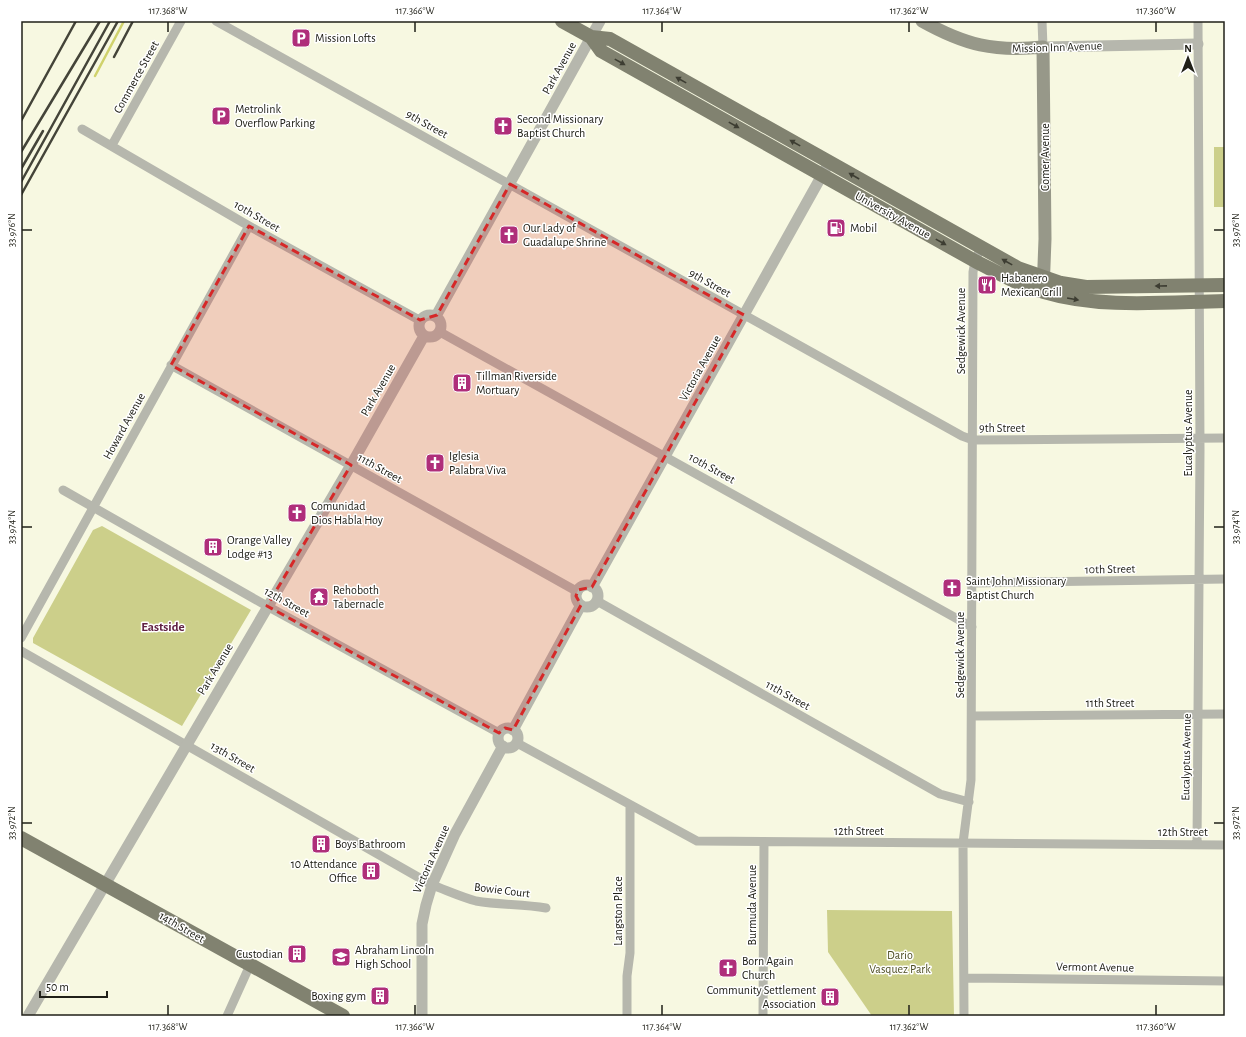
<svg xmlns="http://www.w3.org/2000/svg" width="1246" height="1037" font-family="'Alegreya Sans',sans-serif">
<rect width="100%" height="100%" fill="#f7f8e1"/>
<path fill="#cccf8a" d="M1214 147H1225V207H1214Z
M102 526 251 610 182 726 33 643V638L93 530Z
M827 910 952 911 954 1016H872L828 952Z"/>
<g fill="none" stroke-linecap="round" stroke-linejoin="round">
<path stroke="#d0d26c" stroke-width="2.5" d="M95 76 124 21"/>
<path stroke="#b6b7ad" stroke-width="9" d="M216 21 962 436 973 440 1225 438
M1042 21 1043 47
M82 129 249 226 421 321
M112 145 181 21
M440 332 972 627
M171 365 578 592
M63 490 267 606 499 733
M972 583 1225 579
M597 601 940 794 969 802
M21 638 249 226
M21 651 432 885C446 890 461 897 476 901 499 905 523 904 546 908
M972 716 1225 714
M517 743 697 841 1225 845
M1197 845 1200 450 1198 21
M964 978 1225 981
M227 1016 250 965
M627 1016V976L630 953V805
M763 1016 764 842
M964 1016 963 843 971 780 973 272 975 261 981 247"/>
<path stroke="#b6b7ad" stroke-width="11" d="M1043 47 1198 44
M419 326a11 11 0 1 1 22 0a11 11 0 1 1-22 0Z
M436 316 600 21
M576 596a11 11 0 1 1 22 0a11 11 0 1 1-22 0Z
M592 587 826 168
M498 738a10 10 0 1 1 20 0a10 10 0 1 1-20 0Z
M513 730 581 605
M28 1016 351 465 424 336
M422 1016V924L426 905 432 885 455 834 503 746"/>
<path stroke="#979889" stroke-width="13" d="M922 21C965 45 994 52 1043 47L1045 239 1043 292"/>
<path stroke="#818270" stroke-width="14" d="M562 21 591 37 610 39 1018 268 1061 283 1086 287 1225 285
M591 37 601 51 975 261C997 272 1020 286 1044 292 1100 309 1167 302 1225 301
M21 838 343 1016"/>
<path stroke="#444439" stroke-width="2.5" d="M114 57 133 21
M21 121 76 21
M21 152 100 21
M21 169 43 131
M21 182 110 21
M21 195 118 21"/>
</g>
<defs><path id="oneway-solid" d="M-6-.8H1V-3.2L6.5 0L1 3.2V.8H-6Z"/></defs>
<g fill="#3d3d32">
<use href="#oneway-solid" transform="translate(620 62) rotate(29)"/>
<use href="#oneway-solid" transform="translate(681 80) rotate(-151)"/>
<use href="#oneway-solid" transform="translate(734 125) rotate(29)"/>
<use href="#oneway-solid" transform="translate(795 143) rotate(-151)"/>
<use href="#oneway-solid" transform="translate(854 176) rotate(-150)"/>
<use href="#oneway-solid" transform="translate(941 242) rotate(29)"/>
<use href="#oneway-solid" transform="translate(1007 262) rotate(-151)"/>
<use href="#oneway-solid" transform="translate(1161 286) rotate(179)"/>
<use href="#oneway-solid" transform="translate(1073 299) rotate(10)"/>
</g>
<path fill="#d62828" fill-opacity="0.2" stroke="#d62828" stroke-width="3" stroke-dasharray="8 5" stroke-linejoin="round" d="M510 184 744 315 592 587 578 590 576 596 581 605 513 730 505 728 499 733 267 606 351 465 171 365 249 226 420 320 437 315Z"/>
<path fill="none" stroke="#202018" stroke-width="1.5" d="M168 22V32M415 22V32M662 22V32M909 22V32M1156 22V32M22 230H32M1214 230H1224M22 527H32M1214 527H1224M22 823H32M1214 823H1224M168 1005V1015M415 1005V1015M662 1005V1015M909 1005V1015M1156 1005V1015"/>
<defs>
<symbol id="parking-square" viewBox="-11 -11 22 22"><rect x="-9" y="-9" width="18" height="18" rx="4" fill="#af2e7a" stroke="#fff"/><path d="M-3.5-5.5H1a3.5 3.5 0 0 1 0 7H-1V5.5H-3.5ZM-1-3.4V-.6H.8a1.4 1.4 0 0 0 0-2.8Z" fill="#fff"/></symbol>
<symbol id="church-square" viewBox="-11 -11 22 22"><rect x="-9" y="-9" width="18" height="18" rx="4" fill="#af2e7a" stroke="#fff"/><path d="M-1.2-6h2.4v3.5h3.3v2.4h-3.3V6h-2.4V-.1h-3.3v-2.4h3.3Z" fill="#fff"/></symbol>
<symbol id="fuel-square" viewBox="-11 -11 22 22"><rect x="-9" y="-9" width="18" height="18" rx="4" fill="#af2e7a" stroke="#fff"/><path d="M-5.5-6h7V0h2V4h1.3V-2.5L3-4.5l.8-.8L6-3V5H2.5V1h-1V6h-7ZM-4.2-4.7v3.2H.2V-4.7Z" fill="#fff"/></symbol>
<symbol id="restaurant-square" viewBox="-11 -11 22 22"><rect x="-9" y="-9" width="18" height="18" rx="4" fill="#af2e7a" stroke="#fff"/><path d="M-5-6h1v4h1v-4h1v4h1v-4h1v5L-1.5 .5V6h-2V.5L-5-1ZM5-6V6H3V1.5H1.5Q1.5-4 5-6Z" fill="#fff"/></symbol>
<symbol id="building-square" viewBox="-11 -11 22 22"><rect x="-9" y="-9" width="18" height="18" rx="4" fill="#af2e7a" stroke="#fff"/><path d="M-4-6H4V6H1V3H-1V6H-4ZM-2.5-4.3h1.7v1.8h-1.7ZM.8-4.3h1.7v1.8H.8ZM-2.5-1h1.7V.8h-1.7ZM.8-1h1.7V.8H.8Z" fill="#fff"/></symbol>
<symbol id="temple-square" viewBox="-11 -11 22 22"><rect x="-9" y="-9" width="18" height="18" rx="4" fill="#af2e7a" stroke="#fff"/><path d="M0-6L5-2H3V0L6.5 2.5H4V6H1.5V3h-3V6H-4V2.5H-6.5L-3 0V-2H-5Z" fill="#fff"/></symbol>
<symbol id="school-square" viewBox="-11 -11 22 22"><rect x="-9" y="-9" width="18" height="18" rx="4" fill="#af2e7a" stroke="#fff"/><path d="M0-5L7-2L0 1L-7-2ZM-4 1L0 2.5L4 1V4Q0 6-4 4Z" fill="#fff"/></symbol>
</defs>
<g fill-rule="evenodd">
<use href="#parking-square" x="290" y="27" width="22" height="22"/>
<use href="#parking-square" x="210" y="105" width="22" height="22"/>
<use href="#church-square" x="492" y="115" width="22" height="22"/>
<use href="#fuel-square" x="825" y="217" width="22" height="22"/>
<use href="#church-square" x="498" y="224" width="22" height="22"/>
<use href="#restaurant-square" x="976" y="274" width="22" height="22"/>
<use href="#building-square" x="451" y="372" width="22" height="22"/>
<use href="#church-square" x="424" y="452" width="22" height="22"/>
<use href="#church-square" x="286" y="502" width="22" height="22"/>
<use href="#building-square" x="202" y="536" width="22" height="22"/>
<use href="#church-square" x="941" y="577" width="22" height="22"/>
<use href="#temple-square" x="308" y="586" width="22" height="22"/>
<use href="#building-square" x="310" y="833" width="22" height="22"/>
<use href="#building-square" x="360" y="860" width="22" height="22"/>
<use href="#building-square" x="286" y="943" width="22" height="22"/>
<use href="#school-square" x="330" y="946" width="22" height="22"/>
<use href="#church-square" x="717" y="957" width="22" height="22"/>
<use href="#building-square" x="369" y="985" width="22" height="22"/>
<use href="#building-square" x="819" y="986" width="22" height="22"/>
</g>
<g text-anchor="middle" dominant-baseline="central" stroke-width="3" stroke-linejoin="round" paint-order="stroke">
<g font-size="12" fill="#202018" stroke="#fff" text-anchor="start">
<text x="315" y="38">Mission Lofts</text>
<text x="235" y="109">Metrolink<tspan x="235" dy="14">Overflow Parking</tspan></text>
<text x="517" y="119">Second Missionary<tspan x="517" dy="14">Baptist Church</tspan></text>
<text x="523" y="228">Our Lady of<tspan x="523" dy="14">Guadalupe Shrine</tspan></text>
<text x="850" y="228">Mobil</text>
<text x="1001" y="278">Habanero<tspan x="1001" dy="14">Mexican Grill</tspan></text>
<text x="476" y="376">Tillman Riverside<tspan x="476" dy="14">Mortuary</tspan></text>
<text x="449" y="456">Iglesia<tspan x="449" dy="14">Palabra Viva</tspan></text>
<text x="311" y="506">Comunidad<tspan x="311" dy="14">Dios Habla Hoy</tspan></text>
<text x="227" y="540">Orange Valley<tspan x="227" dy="14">Lodge #13</tspan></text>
<text x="966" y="581">Saint John Missionary<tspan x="966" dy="14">Baptist Church</tspan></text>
<text x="333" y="590">Rehoboth<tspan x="333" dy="14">Tabernacle</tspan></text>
<text x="335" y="844">Boys Bathroom</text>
<text x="357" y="864" text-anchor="end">10 Attendance<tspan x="357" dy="14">Office</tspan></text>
<text x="355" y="950">Abraham Lincoln<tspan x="355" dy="14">High School</tspan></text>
<text x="283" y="954" text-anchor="end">Custodian</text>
<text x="742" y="961">Born Again<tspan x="742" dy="14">Church</tspan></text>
<text x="816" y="990" text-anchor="end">Community Settlement<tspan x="816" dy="14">Association</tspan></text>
<text x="366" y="996" text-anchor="end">Boxing gym</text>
</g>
<g font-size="12" fill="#202018" stroke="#fff">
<text transform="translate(1057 47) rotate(-2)">Mission Inn Avenue</text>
<text transform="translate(559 68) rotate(-61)">Park Avenue</text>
<text transform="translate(136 77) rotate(-61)">Commerce Street</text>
<text transform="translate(427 124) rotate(29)">9th Street</text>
<text transform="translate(1045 157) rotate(-90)">Comer Avenue</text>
<text transform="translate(893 215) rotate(29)">University Avenue</text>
<text transform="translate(257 216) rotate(30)">10th Street</text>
<text transform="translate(710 283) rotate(29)">9th Street</text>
<text transform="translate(961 331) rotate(-90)">Sedgewick Avenue</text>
<text transform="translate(700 368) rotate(-61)">Victoria Avenue</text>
<text transform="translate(378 390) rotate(-60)">Park Avenue</text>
<text transform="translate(124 426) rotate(-61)">Howard Avenue</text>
<text x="1002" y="428">9th Street</text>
<text transform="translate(1188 433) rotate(-90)">Eucalyptus Avenue</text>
<text transform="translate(380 468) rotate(29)">11th Street</text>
<text transform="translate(712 468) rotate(29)">10th Street</text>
<text transform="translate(1110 569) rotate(-1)">10th Street</text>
<text transform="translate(287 602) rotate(29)">12th Street</text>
<text transform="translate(960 655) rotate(-90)">Sedgewick Avenue</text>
<text transform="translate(215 669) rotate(-59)">Park Avenue</text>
<text transform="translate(788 695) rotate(29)">11th Street</text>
<text x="1110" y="703">11th Street</text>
<text transform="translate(233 757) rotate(30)">13th Street</text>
<text transform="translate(1186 757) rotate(-89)">Eucalyptus Avenue</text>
<text x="859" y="831">12th Street</text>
<text x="1183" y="832">12th Street</text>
<text transform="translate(431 859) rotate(-66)">Victoria Avenue</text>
<text transform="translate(502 890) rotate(7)">Bowie Court</text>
<text transform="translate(752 905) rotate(-90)">Burmuda Avenue</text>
<text transform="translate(618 911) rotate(-90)">Langston Place</text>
<text transform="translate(182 927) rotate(30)">14th Street</text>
<text transform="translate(1095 967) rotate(1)">Vermont Avenue</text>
</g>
<g font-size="12" fill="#4e4e24" stroke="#fff">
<text x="900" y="955">Dario<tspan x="900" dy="14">Vasquez Park</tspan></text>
</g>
<g font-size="13" font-weight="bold" fill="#602144" stroke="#fff">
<text x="163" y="627">Eastside</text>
</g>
</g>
<rect width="1246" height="1037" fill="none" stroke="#ffffff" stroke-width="44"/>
<g transform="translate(1188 58)" stroke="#ffffff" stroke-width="3" paint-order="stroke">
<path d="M0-3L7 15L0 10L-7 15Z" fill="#202018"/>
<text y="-6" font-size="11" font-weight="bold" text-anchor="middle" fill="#202018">N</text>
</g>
<path d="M40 991v6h67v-6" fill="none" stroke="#202018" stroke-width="2"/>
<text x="46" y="991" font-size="12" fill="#202018" stroke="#ffffff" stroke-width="3" paint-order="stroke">50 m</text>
<rect x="22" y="22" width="1202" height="993" fill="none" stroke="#202018" stroke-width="1.5"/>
<g font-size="10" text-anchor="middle" fill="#202018">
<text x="168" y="14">117.368°W</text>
<text x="415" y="14">117.366°W</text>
<text x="662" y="14">117.364°W</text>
<text x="909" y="14">117.362°W</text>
<text x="1156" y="14">117.360°W</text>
<text transform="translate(11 230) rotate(-90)" y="4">33.976°N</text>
<text transform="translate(1235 230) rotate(-90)" y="4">33.976°N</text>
<text transform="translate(11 527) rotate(-90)" y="4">33.974°N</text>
<text transform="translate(1235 527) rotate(-90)" y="4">33.974°N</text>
<text transform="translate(11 823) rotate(-90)" y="4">33.972°N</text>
<text transform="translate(1235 823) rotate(-90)" y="4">33.972°N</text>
<text x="168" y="1030">117.368°W</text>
<text x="415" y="1030">117.366°W</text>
<text x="662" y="1030">117.364°W</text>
<text x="909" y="1030">117.362°W</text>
<text x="1156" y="1030">117.360°W</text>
</g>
</svg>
